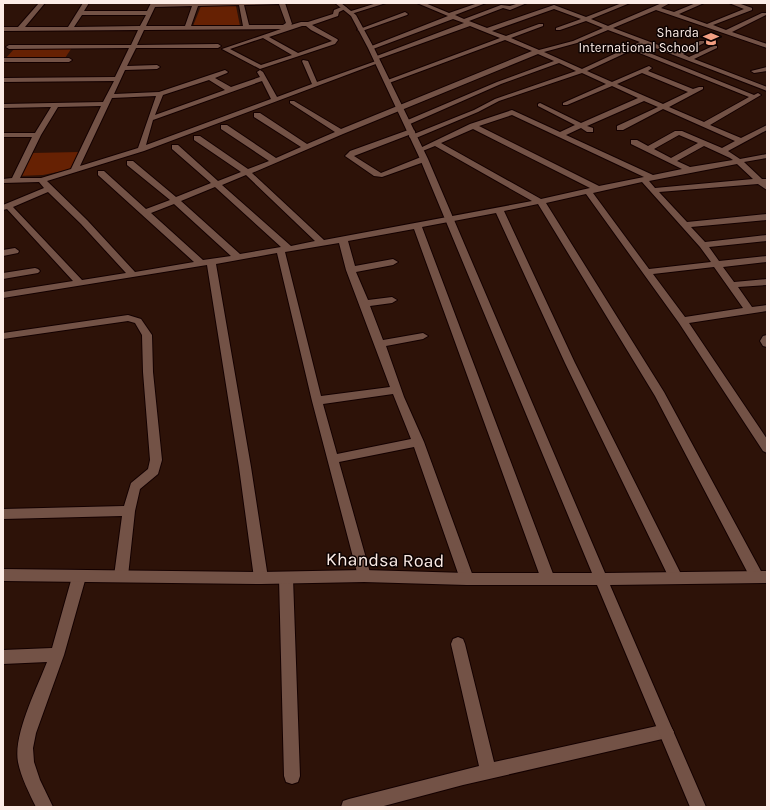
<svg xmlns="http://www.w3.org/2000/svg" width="770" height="810" font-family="Karla,sans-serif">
<rect width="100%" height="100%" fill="#2d1208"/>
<path fill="#662103" d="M201 6H236L240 26H193Z
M14 49H71L65 58H6Z
M80 152 72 169 43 175 18 176 31 153Z"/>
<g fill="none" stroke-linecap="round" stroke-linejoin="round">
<defs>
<path id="minor" d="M39 3H45L25 27H68L83 3H89L84 11H147L151 3H285L292 24 291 25 301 22H308L333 14 334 10 344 6 347 8 339 12 338 16 312 25 337 39 338 40 335 44 260 69 222 49 281 29 144 30 137 45 218 44 221 46 218 48H136L127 66 157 65 160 67 157 69 125 70 114 94 159 92 225 70 228 72 227 73 215 78 231 87 260 77 257 72 260 70 263 72 277 97 312 84 302 61 303 60 308 61 317 82 376 61 381 62 144 151 47 181 87 220 135 272 194 262 98 175V171H104L146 209 170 200 127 165V161H133L176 197 211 183 172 149V145H178L218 181 241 172 194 140V136H200L248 169 269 161 221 129V125H227L276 158 301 147 254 117V113H260L307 144 335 132 290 103V101H294L341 129 532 51 505 40 389 83H385V81L500 38 470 26 378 59H374V57L464 23 453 19 373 49H369V47L448 16 417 3H425L449 13 478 3H486L455 15 464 19 501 5 510 6 519 3H527L510 10 503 8 469 21 487 28 554 5 586 17 622 3H630L591 19 608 26 662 3H670L661 8 674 12 696 3H704L679 14 707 24 744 9 729 3H738L752 8V10L713 25 726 30 762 13H766V15L732 32 767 44V48L656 10 613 28 677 52 700 41H704V43L683 54 689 57 713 46H717V48L694 59 767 87V91L645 44 637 48 754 95 758 93 761 95 710 125 741 138 767 125V130L728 151 740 159 767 154V158L744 162 762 179H767V190L758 184 659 192 687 222 767 214V220L691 227 705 242 767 235V241L709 247 719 261 767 256V262L723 267 734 282 767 279V285L738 287 752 307 767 305V311L689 323 767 439V453L763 451 679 323 586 194 546 203 664 392 762 573 764 577 762 581 757 583 752 581 655 396 538 204 504 211 575 363 681 574 683 578 681 582 676 584 671 582 565 363 496 213 422 227 555 579 553 583 548 585 543 583 541 579 414 229 348 241 355 266 393 259 398 262 393 265 356 272 368 300 392 297 397 300 392 303 370 306 383 340 423 333 428 336 423 339 386 346 404 397 424 442 474 579 472 583 467 585 462 583 460 579 414 447 339 462 371 576 369 580 364 582 359 580 312 401 277 253 216 264 251 467 268 578 266 582 261 584 256 582 254 578 239 467 207 265 3 298V292L73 281 7 209 3 210V205L44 188 39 182 3 183V179L12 178 32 137H3V133H35L51 107 3 108V104L103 102 114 81 3 82V78L115 77 129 48 9 49 6 47 9 45H131L138 30 3 31V27H18ZM279 4 286 23 283 25H249L244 5ZM239 5 243 26H191L198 6ZM192 6 185 26H146L155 7ZM554 9 581 19 556 28V30H560L586 21 603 28 573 41 539 50 511 38 543 26V24H539L506 36 492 31ZM82 15H146L140 26 74 27ZM302 26H306L311 30 332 41 298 53 269 37ZM608 30 640 42 582 69 544 52 577 43ZM263 38 292 55 261 65 230 49ZM632 50 749 97 704 122 669 107 703 89V87H699L693 89 648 71 652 68 649 66 612 82 587 71ZM538 54 554 61 497 82 403 122 407 124H410L501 84 559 63 576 71 495 99 474 110 409 136 410 138H416L478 112 499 101 582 73 606 84 563 103V105H567L612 86 638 98 581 123 540 103 538 104V106L575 125 560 132 512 110 470 124 416 150 420 152 435 146 532 201 324 240 252 173 343 134ZM642 73 688 92 663 104 617 84ZM209 80 225 90 155 115 163 95ZM262 81 271 99 146 145 153 120ZM156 96 138 148 80 166 112 98ZM644 101 658 107 617 126V130H623L663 109 735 141 722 148 682 131H675L648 146 637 140H631V144L682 169 653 175 566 135 581 128 587 132H593V128L587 126ZM101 106 71 169 41 178H20L41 135 58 107ZM512 115 644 177 599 186 479 126ZM473 129 590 188 541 199 441 143ZM679 135 698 143 671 158 654 149ZM704 146 730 158 733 160 690 167 677 161ZM737 164 753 179 655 188 649 181ZM246 175 315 241 291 246 222 185ZM642 182 700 247 711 262 649 269 593 193ZM215 187 281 247 240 254 181 201ZM48 192 81 224 126 273 82 280 13 207ZM174 204 231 256 203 260 151 213ZM339 243 346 270 390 387 321 396 285 252ZM714 267 743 308 685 317 653 274ZM393 394 411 439 337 454 323 404Z
M377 3H386L351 14 348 12Z
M405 12 408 14 407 15 362 31 357 30Z
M3 58H69L72 60 69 62H3Z
M767 67V71L754 73 751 71Z
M411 129 415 131 414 133 354 156 381 173 421 157H427V161L382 177 374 176 345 156 350 151Z
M15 248 19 251 18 253 3 256V250Z
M35 268 38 269 40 271 38 273 3 279V273Z
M128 315 141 319 152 335 153 372 162 460 158 474 140 489 135 511 128 576 126 580 121 582 116 580 114 576 122 516 3 519V509L124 506 131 483 148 469 150 460 143 372 142 335 135 323 128 321 3 339V333Z
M767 335V347L763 346 760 341 763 336Z
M79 571 84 573 86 577 64 655 36 733 33 748 34 762 40 780 53 807H36C29 793 21 777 18 762 13 735 37 688 47 662L3 664V650L52 648 72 577 74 573Z
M286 572 291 574 293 578 300 776 298 782 292 784 286 782 284 776 279 578 281 574Z
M458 637 463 639 465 644 494 762 666 724 671 727 674 732 671 737 463 785 380 807H341L343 801 349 799 479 766 451 644 453 639Z"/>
<path id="tertiary" d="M335 3H341L356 15 374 48 428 159 605 573 767 571V583L610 585 706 807H690L597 585H467L364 582 261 584 3 581V569L261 572 364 570 467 573H592L420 159 368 48 351 16Z"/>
</defs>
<use href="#minor" stroke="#140000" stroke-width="2"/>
<use href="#tertiary" stroke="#140000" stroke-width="2"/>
<use href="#minor" fill="#735246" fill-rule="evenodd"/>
<use href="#tertiary" fill="#735246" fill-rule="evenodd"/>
</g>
<defs>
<symbol id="school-bare" viewBox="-9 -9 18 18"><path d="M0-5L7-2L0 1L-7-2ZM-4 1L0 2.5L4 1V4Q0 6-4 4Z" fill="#f39f82" stroke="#0d0302" stroke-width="2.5" paint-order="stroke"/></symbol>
</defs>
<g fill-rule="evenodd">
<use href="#school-bare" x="700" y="28" width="22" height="22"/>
</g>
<g text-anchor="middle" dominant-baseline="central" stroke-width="3" stroke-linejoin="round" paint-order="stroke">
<g font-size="13" fill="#fcece6" stroke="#0d0302" text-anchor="end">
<text x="699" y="32">Sharda<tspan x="699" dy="15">International School</tspan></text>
</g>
<g font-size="18" fill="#fcece6" stroke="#0d0302">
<text transform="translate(385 560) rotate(1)">Khandsa Road</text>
</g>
</g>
<rect width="770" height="810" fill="none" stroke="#fcece6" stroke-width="8"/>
</svg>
